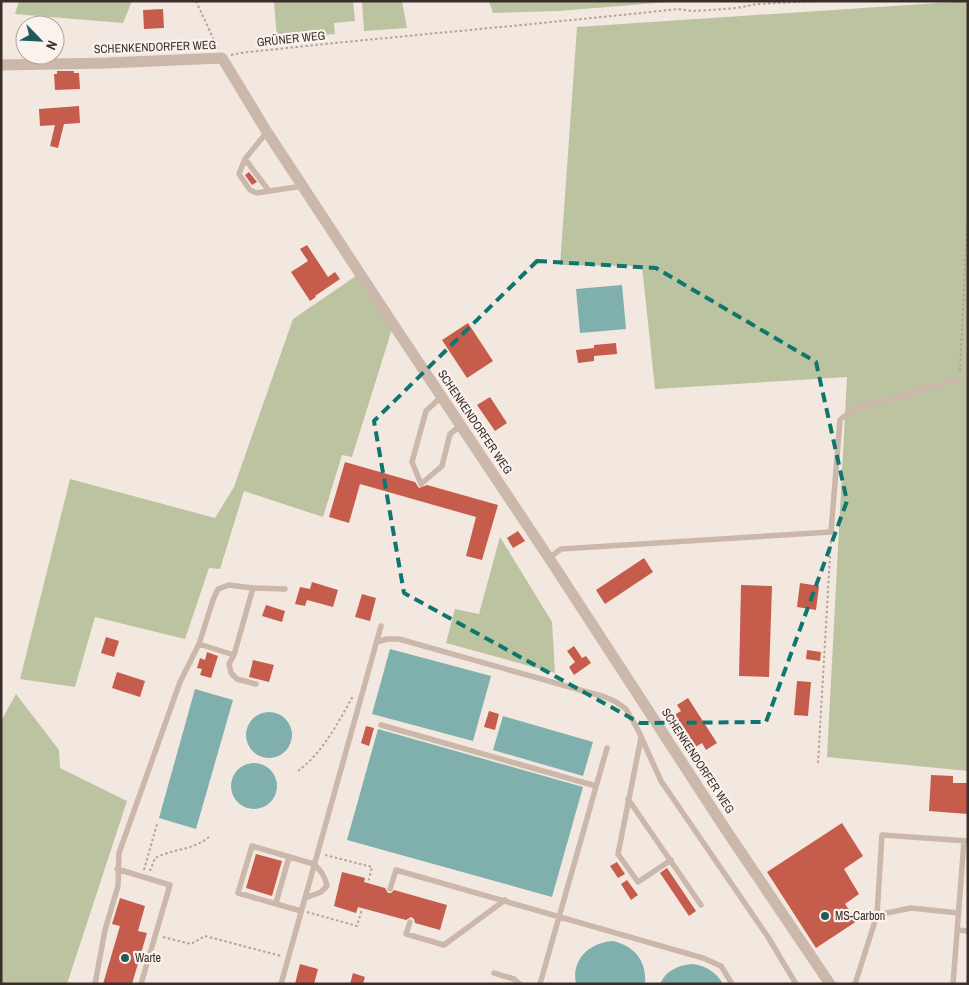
<svg xmlns="http://www.w3.org/2000/svg" width="969" height="985" font-family="'Archivo Narrow',sans-serif">
<rect width="100%" height="100%" fill="#f3e8e0"/>
<path fill="#bbc3a0" d="M19 1H132L123 23 15 14Z
M274 1H353L355 21 334 23 335 34 277 39Z
M362 1H402L407 28 364 31Z
M489 1H680L559 11 493 13Z
M968 1V771L827 757 847 377 655 389 642 266 560 265 577 27Z
M356 276 392 329 352 457 342 455 323 517 244 491 220 569 209 568 185 639 95 617 75 687 20 679 70 479 215 518 234 487 293 319Z
M500 537 552 622 555 673 446 643 455 609 479 614Z
M16 694 59 750 60 768 127 801 67 984H1V721Z"/>
<path fill="#7fb0ad" d="M622 285 626 329 580 333 576 289Z
M390 649 491 676 473 741 372 714Z
M195 689 233 700 196 829 159 818Z
M246 735a23 23 0 1 1 46 0a23 23 0 1 1-46 0Z
M503 716 593 742 583 776 493 750Z
M378 729 583 787 552 897 347 840Z
M231 786a23 23 0 1 1 46 0a23 23 0 1 1-46 0Z
M612 941C634 945 647 961 645 984H576C571 960 589 943 612 941Z
M693 964C706 966 716 972 723 984H660C666 970 679 965 693 964Z"/>
<path fill="#c55c4c" d="M163 9 164 28 144 29 143 10Z
M57 71H74V73H79L80 89 55 90 54 74H57Z
M79 106 80 123 64 124 58 148 50 146 55 125 40 126 39 109Z
M249 172 257 182 252 185 245 175Z
M307 245 328 277 335 272 340 279 315 296 316 297 310 301 291 272 308 261 300 249Z
M468 323 493 361 467 378 442 340Z
M616 343 617 354 594 356V361L578 363 576 350 594 348V345Z
M490 397 507 423 495 431 477 405Z
M345 462 415 482 419 488 427 485 498 505 482 560 466 556 476 517 360 484 349 523 329 517Z
M518 531 525 541 513 548 507 538Z
M644 558 653 572 605 604 596 590Z
M312 582 338 590 333 607 307 600 305 606 295 604 300 587 310 589Z
M800 583 819 586 816 610 797 607Z
M741 585 772 586 769 677 739 676Z
M362 594 376 598 370 621 355 617Z
M266 605 285 611 282 622 262 616Z
M106 637 119 641 114 657 101 653Z
M574 646 582 658 586 656 591 663 574 675 569 667 575 662 567 651Z
M807 650 821 652 820 661 806 659Z
M207 652 218 656 211 678 200 675 202 669 197 668 200 658 205 660Z
M253 660 274 665 269 682 249 677Z
M117 672 145 681 140 697 112 688Z
M797 681 811 682 808 716 794 715Z
M688 698 717 743 706 750 702 743 692 749 671 717 681 711 677 705Z
M489 711 499 714 495 730 484 727Z
M366 726 374 728 369 746 361 743Z
M931 775 953 776V783H968V814L929 811Z
M842 823 863 856 844 869 859 894 845 904 857 921 816 948 767 872Z
M256 854 282 861 272 896 246 888Z
M617 862 625 874 618 878 610 866Z
M667 868 696 911 689 916 660 873Z
M342 872 365 878 364 882 385 888 388 893H391L394 890 447 905 440 930 415 923 414 919 411 917 406 920 358 907 356 913 334 906Z
M627 880 638 895 631 900 621 884Z
M120 898 145 906 138 931 147 933 132 984H103L120 926 112 924Z
M300 964 318 969 314 984H295Z
M353 973 365 977 363 984H350Z"/>
<g fill="none" stroke-linecap="round" stroke-linejoin="round">
<path stroke="#b8a196" stroke-width="2" stroke-dasharray="2.5 2.5" stroke-linecap="butt" d="M196 1 218 49
M231 55 240 53C386 37 532 25 678 9L692 11 711 10 737 8 757 4 820 1
M960 371 968 202
M818 763 831 539
M298 771C323 752 338 723 353 696
M325 855 372 867 368 883
M144 870 157 824
M150 871 155 858C172 849 194 850 209 837
M307 912 357 926 362 909
M163 937 191 944 205 936 281 956"/>
<path stroke="#ccb7ab" stroke-width="5.5" d="M267 132 245 159 239 174 250 190 257 193 303 186
M245 159 269 191
M442 396 426 411 412 462 421 484 442 466 450 434 461 425
M549 558 561 549 831 532 840 420 852 410 959 379
M377 642 387 639H399L605 697 616 702 626 709 638 730 661 781 768 937 796 984
M199 644 234 655 253 588
M234 655 229 664 231 673 237 679 256 684
M381 725 596 786
M641 738 618 854 638 882 671 860
M628 799 701 905
M117 869 170 885 141 984
M390 889 396 870 703 958 721 966 732 984
M276 903 289 857
M301 911 238 893 252 846 314 864C321 871 325 876 327 886L321 892 305 898
M877 915 911 908 959 913
M410 922 406 934 444 945 505 900
M958 930 968 931
M494 973 514 979 520 984
M95 984 105 930 118 886 119 853 180 682 199 644 213 600 218 589 229 585 253 588 285 589
M281 984 381 626
M540 984 607 748
M855 984 877 915 882 835 968 841
M953 984 964 841"/>
<path stroke="#ccb7ab" stroke-width="11" d="M1 65 108 63 222 58 267 132 393 324 549 558 726 830 830 984"/>
</g>
<path fill="none" stroke="#0f766e" stroke-width="4" stroke-dasharray="10 6" stroke-linejoin="round" d="M537 261 656 268 816 362 847 501 766 722 640 723 404 593 374 421Z"/>
<g fill="#205b59" stroke="#faf3ed" stroke-width="2">
<circle cx="825" cy="916" r="5"/>
<circle cx="125" cy="958" r="5"/>
</g>
<g text-anchor="middle" dominant-baseline="central" stroke-width="4.5" stroke-linejoin="round" paint-order="stroke">
<g font-size="12" fill="#3a2e2b" stroke="#faf3ed">
<text transform="translate(291 39) rotate(-6)">GRÜNER WEG</text>
<text transform="translate(155 47) rotate(-2)">SCHENKENDORFER WEG</text>
<text transform="translate(475 422) rotate(56)">SCHENKENDORFER WEG</text>
<text transform="translate(698 761) rotate(57)">SCHENKENDORFER WEG</text>
</g>
<g font-size="12" fill="#3a2e2b" stroke="#faf3ed" text-anchor="start">
<text x="835" y="916">MS-Carbon</text>
<text x="135" y="958">Warte</text>
</g>
</g>
<rect width="969" height="985" fill="none" stroke="#3a2e2b" stroke-width="5"/>
<g transform="translate(40 40) rotate(114)"><circle r="24" fill="#faf3ed" stroke="#ada49f"/>
<path d="M0-4L9 19L0 12L-9 19Z" fill="#205b59"/>
<text y="-8" font-size="14" font-weight="bold" text-anchor="middle" fill="#3a2e2b">N</text>
</g>
</svg>
